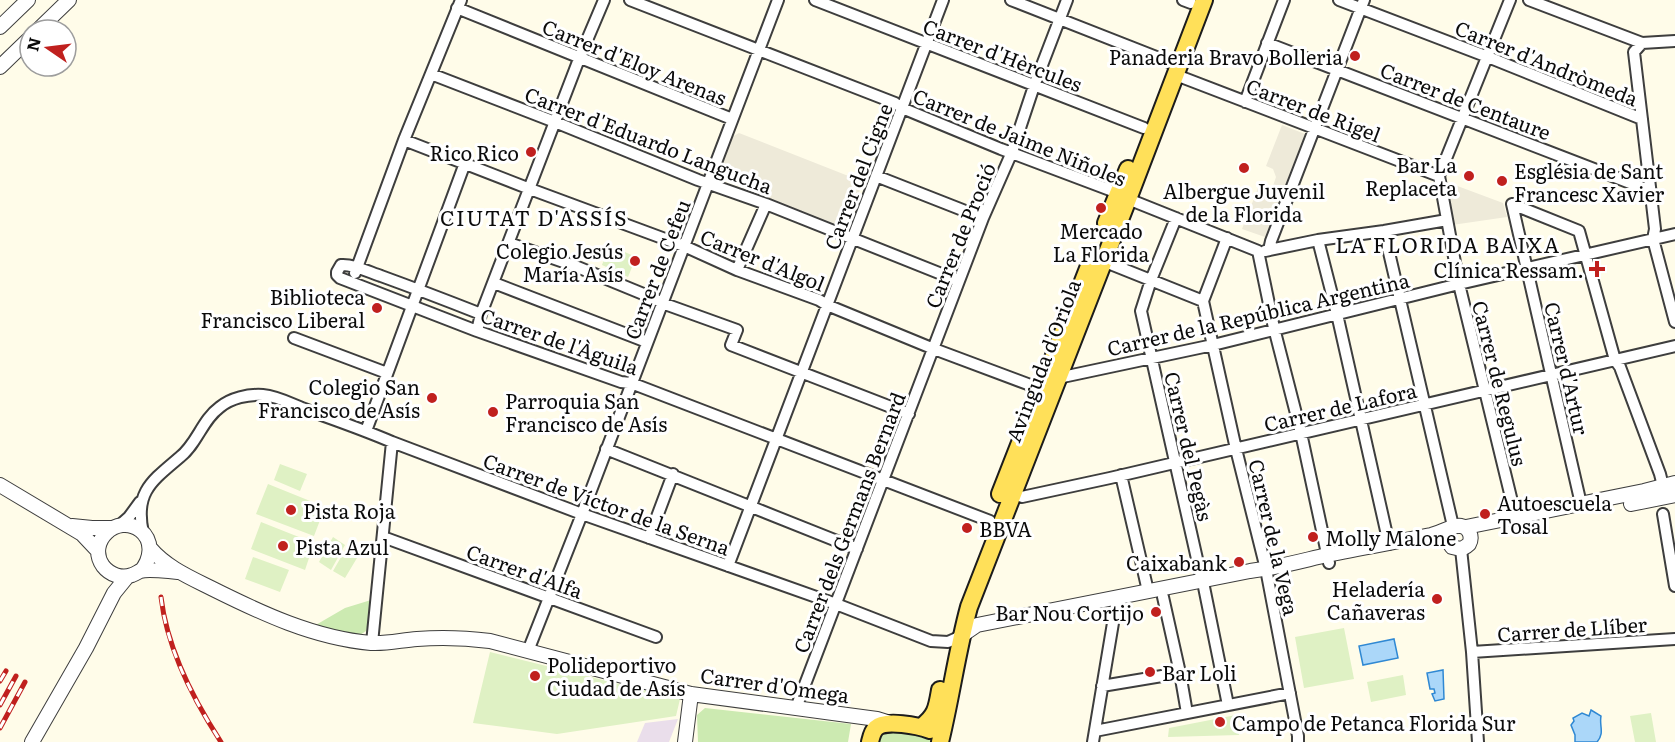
<svg xmlns="http://www.w3.org/2000/svg" width="1675" height="742" font-family="Literata,serif">
<rect width="100%" height="100%" fill="#fffce9"/>
<path fill="#eadeeb" d="M678 719 669 742H637L645 723Z"/>
<path fill="#cceab1" d="M371 600 367 627 366 631 360 635 314 626 345 608Z
M705 708 851 724 848 742H698L697 715Z
M889 730 925 734 930 738 931 742H879L880 735Z"/>
<path fill="#dff1c4" d="M609 245 636 257 628 277 602 265Z
M280 464 307 474 300 491 274 480Z
M268 484 325 507 314 536 256 514Z
M261 522 314 543 305 570 251 549Z
M333 537 345 545 331 570 319 562Z
M348 545 360 553 345 578 333 571Z
M253 557 289 570 280 592 245 579Z
M1344 628 1354 679 1304 688 1295 637Z
M490 652 680 699 676 716 557 734 473 723Z
M1403 675 1406 695 1371 702 1367 682Z
M1651 713 1656 742H1635L1630 716Z
M1236 715 1239 735 1168 737 1169 728Z"/>
<path fill="#eeead9" d="M1282 125 1305 134 1265 237 1242 229 1258 188 1263 190 1273 186 1276 177 1273 169 1266 166Z
M739 133 856 179 861 187 848 221 838 226 722 179 718 169 730 138Z
M1444 181 1503 203 1507 217 1452 225Z"/>
<path fill="#abd7f9" stroke="#2f88d3" stroke-width="1.5" d="M1394 639 1398 658 1363 665 1359 646Z
M1443 670 1444 699 1435 701 1432 694 1435 693 1434 689H1430L1427 673Z
M1591 710 1601 716C1599 726 1605 733 1597 742H1575V735L1571 725 1574 721 1573 718 1582 713 1589 716Z"/>
<g fill="none" stroke-linecap="round" stroke-linejoin="round">
<defs>
<path id="minor" d="M630 0 895 103 902 108 1001 149 1118 193 1128 199 1258 251
M815 0 1144 128
M1011 0 1169 62
M1183 0 1191 3
M1339 0 1488 57 1642 119
M1529 0 1642 43 1675 41
M457 8 732 119
M1267 43 1651 191
M1642 43 1634 52 1655 229 1653 239 1675 322
M431 74 555 122 698 180 766 204 959 281
M1176 75 1439 176
M1245 102 1284 0
M404 140 530 189 684 246 737 270 819 300 827 305 934 349 1041 389
M876 176 983 218
M1439 176 1459 284 1516 518
M1439 176 1510 0
M1512 204 1579 231 1615 360 1620 367 1660 474 1663 486 1659 492
M1512 204 1581 504
M1176 218 1151 280 1141 311 1202 581
M1384 231 1453 526
M1227 238 1203 301 1236 449 1266 569 1298 736V742
M1318 240 1337 314 1389 544
M509 243 575 266 653 298 662 303 737 330 731 345 909 414
M1269 250 1271 241 1364 0
M1258 251 1274 328 1301 433 1329 563
M1265 251 1318 240 1384 231 1447 220
M1103 261 1203 301
M737 270 766 204
M355 273 404 140 461 0
M494 283 647 342
M481 314C448 301 414 288 381 276 369 272 353 264 341 265L337 272V275L340 278 477 331 621 382 631 383 990 521
M477 331 481 314 579 59 604 0
M294 338 387 373
M1058 378 1213 345 1459 284 1675 234
M366 431 465 163
M606 449 857 549
M1121 475 1148 591
M1013 493 1022 497 1110 478 1675 346
M1663 514 1675 586
M120 525 129 517 140 502
M143 533C134 492 152 481 180 457 197 444 202 420 220 407 231 398 248 394 263 395 276 396 290 403 302 408 332 419 362 429 392 442L582 514 836 604 931 641 948 642 961 636
M383 537 656 637
M649 538 673 474
M1461 549 1472 652 1478 742
M728 566 943 0
M1204 587 1228 705
M1163 597 1180 673 1187 713
M372 643 392 442
M528 651 582 514 778 0
M1472 652 1675 639
M1102 686 1180 673
M796 708 983 218 1012 152 1034 86 1067 0
M1095 731 1290 693
M1093 742 1116 605 1115 598"/>
<path id="tertiary" d="M0 27 28 0
M38 30 69 0
M0 67 30 38
M0 485 82 534 98 551
M1631 504 1675 495
M72 526 92 528H112
M1466 527 1644 491 1675 483
M150 548C166 567 189 577 211 588 261 613 314 638 371 643 387 644 402 640 417 639 442 637 466 638 490 641L691 694 877 719 890 723
M141 571C151 559 154 541 140 530 117 513 86 542 103 566 110 575 122 579 132 575 135 574 138 572 140 571 147 569 170 571 178 572
M961 636 977 625 1250 571C1276 568 1301 561 1327 555 1361 548 1396 542 1431 535 1439 533 1457 524 1461 526 1469 527 1473 537 1469 544 1466 547 1465 547 1461 549L1452 547 1446 538 1448 530
M32 742 86 648 114 593 127 577
M685 742 691 694"/>
<path id="primary" d="M1106 223 1128 169
M1000 494 1091 261
M921 727C936 716 937 708 940 690
M870 742C871 738 872 732 876 728 885 719 919 726 930 730
M940 742C951 697 957 651 969 607L1128 199 1204 0"/>
</defs>
<use href="#minor" stroke="#3e3e3e" stroke-width="14"/>
<use href="#tertiary" stroke="#3e3e3e" stroke-width="16"/>
<use href="#primary" stroke="#1c1c1c" stroke-width="20"/>
<use href="#minor" stroke="#fff" stroke-width="10"/>
<use href="#tertiary" stroke="#fff" stroke-width="14"/>
<use href="#primary" stroke="#ffe059" stroke-width="16"/>
<defs>
<path id="rail" d="M161 597C167 649 193 699 221 742
M0 681 6 671
M0 705 16 676
M0 728 25 682"/>
</defs>
<use href="#rail" stroke="#c0201e" stroke-width="5"/>
<use href="#rail" stroke="#fff" stroke-width="3" stroke-dasharray="9" stroke-linecap="butt"/>
</g>
<g fill="#c0201e" stroke="#fff" stroke-width="2">
<circle cx="1355" cy="56" r="6"/>
<circle cx="531" cy="152" r="6"/>
<circle cx="1244" cy="168" r="6"/>
<circle cx="1469" cy="176" r="6"/>
<circle cx="1502" cy="181" r="6"/>
<circle cx="1101" cy="208" r="6"/>
<circle cx="635" cy="261" r="6"/>
<path d="M1594 260h6v6h6v6h-6v6h-6v-6h-6v-6h6z"/>
<circle cx="377" cy="308" r="6"/>
<circle cx="432" cy="398" r="6"/>
<circle cx="493" cy="412" r="6"/>
<circle cx="291" cy="510" r="6"/>
<circle cx="1485" cy="514" r="6"/>
<circle cx="967" cy="528" r="6"/>
<circle cx="1313" cy="537" r="6"/>
<circle cx="283" cy="546" r="6"/>
<circle cx="1239" cy="562" r="6"/>
<circle cx="1437" cy="599" r="6"/>
<circle cx="1156" cy="612" r="6"/>
<circle cx="1150" cy="672" r="6"/>
<circle cx="535" cy="676" r="6"/>
<circle cx="1220" cy="722" r="6"/>
</g>
<g text-anchor="middle" dominant-baseline="central" stroke-width="6" stroke-linejoin="round" paint-order="stroke">
<g font-size="20" fill="#0b0b0b" stroke="#fff">
<text transform="translate(1003 54) rotate(21)">Carrer d'Hèrcules</text>
<text transform="translate(635 61) rotate(22)">Carrer d'Eloy Arenas</text>
<text transform="translate(1547 62) rotate(22)">Carrer d'Andròmeda</text>
<text transform="translate(1466 100) rotate(21)">Carrer de Centaure</text>
<text transform="translate(1314 109) rotate(21)">Carrer de Rigel</text>
<text transform="translate(1020 136) rotate(22)">Carrer de Jaime Niñoles</text>
<text transform="translate(649 139) rotate(21)">Carrer d'Eduardo Langucha</text>
<text transform="translate(857 176) rotate(-69)">Carrer del Cigne</text>
<text transform="translate(959 235) rotate(-68)">Carrer de Proció</text>
<text transform="translate(763 259) rotate(22)">Carrer d'Algol</text>
<text transform="translate(656 269) rotate(-69)">Carrer de Cefeu</text>
<text transform="translate(1258 313) rotate(-13)">Carrer de la República Argentina</text>
<text transform="translate(560 340) rotate(19)">Carrer de l'Àguila</text>
<text transform="translate(1042 360) rotate(-69)">Avinguda d'Oriola</text>
<text transform="translate(1568 368) rotate(77)">Carrer d'Artur</text>
<text transform="translate(1501 383) rotate(76)">Carrer de Regulus</text>
<text transform="translate(1340 406) rotate(-13)">Carrer de Lafora</text>
<text transform="translate(1190 446) rotate(77)">Carrer del Pegàs</text>
<text transform="translate(607 503) rotate(20)">Carrer de Víctor de la Serna</text>
<text transform="translate(848 522) rotate(-69)">Carrer dels Germans Bernard</text>
<text transform="translate(1275 537) rotate(77)">Carrer de la Vega</text>
<text transform="translate(525 570) rotate(20)">Carrer d'Alfa</text>
<text transform="translate(1572 628) rotate(-4)">Carrer de Llíber</text>
<text transform="translate(775 684) rotate(8)">Carrer d'Omega</text>
</g>
<g font-size="20" fill="#0b0b0b" stroke="#fff" text-anchor="end">
<text x="1343" y="56">Panaderia Bravo Bolleria</text>
<text x="519" y="152">Rico Rico</text>
<text x="1457" y="164">Bar La<tspan x="1457" dy="23">Replaceta</tspan></text>
<text x="1514" y="170" text-anchor="start">Església de Sant<tspan x="1514" dy="23">Francesc Xavier</tspan></text>
<text x="1244" y="190" text-anchor="middle">Albergue Juvenil<tspan x="1244" dy="23">de la Florida</tspan></text>
<text x="1101" y="230" text-anchor="middle">Mercado<tspan x="1101" dy="23">La Florida</tspan></text>
<text x="623" y="250">Colegio Jesús<tspan x="623" dy="23">María Asís</tspan></text>
<text x="1584" y="269">Clínica Ressam.</text>
<text x="365" y="296">Biblioteca<tspan x="365" dy="23">Francisco Liberal</tspan></text>
<text x="420" y="386">Colegio San<tspan x="420" dy="23">Francisco de Asís</tspan></text>
<text x="505" y="400" text-anchor="start">Parroquia San<tspan x="505" dy="23">Francisco de Asís</tspan></text>
<text x="1497" y="502" text-anchor="start">Autoescuela<tspan x="1497" dy="23">Tosal</tspan></text>
<text x="303" y="510" text-anchor="start">Pista Roja</text>
<text x="979" y="528" text-anchor="start">BBVA</text>
<text x="1325" y="537" text-anchor="start">Molly Malone</text>
<text x="295" y="546" text-anchor="start">Pista Azul</text>
<text x="1227" y="562">Caixabank</text>
<text x="1425" y="588">Heladería<tspan x="1425" dy="23">Cañaveras</tspan></text>
<text x="1144" y="612">Bar Nou Cortijo</text>
<text x="547" y="664" text-anchor="start">Polideportivo<tspan x="547" dy="23">Ciudad de Asís</tspan></text>
<text x="1162" y="672" text-anchor="start">Bar Loli</text>
<text x="1232" y="722" text-anchor="start">Campo de Petanca Florida Sur</text>
</g>
<g font-size="21" letter-spacing="1.5" fill="#0b0b0b" stroke="#fff">
<text x="534" y="216">CIUTAT D'ASSÍS</text>
<text x="1448" y="243">LA FLORIDA BAIXA</text>
</g>
</g>
<g transform="translate(48 48) rotate(284)"><circle r="28" fill="#ffffff" stroke="#9d9d9d" stroke-width="1.5"/>
<path d="M0-4.5L10 22L0 15L-10 22Z" fill="#c0201e"/>
<text y="-9" font-size="16" font-weight="bold" text-anchor="middle" fill="#0b0b0b">N</text>
</g>
</svg>
